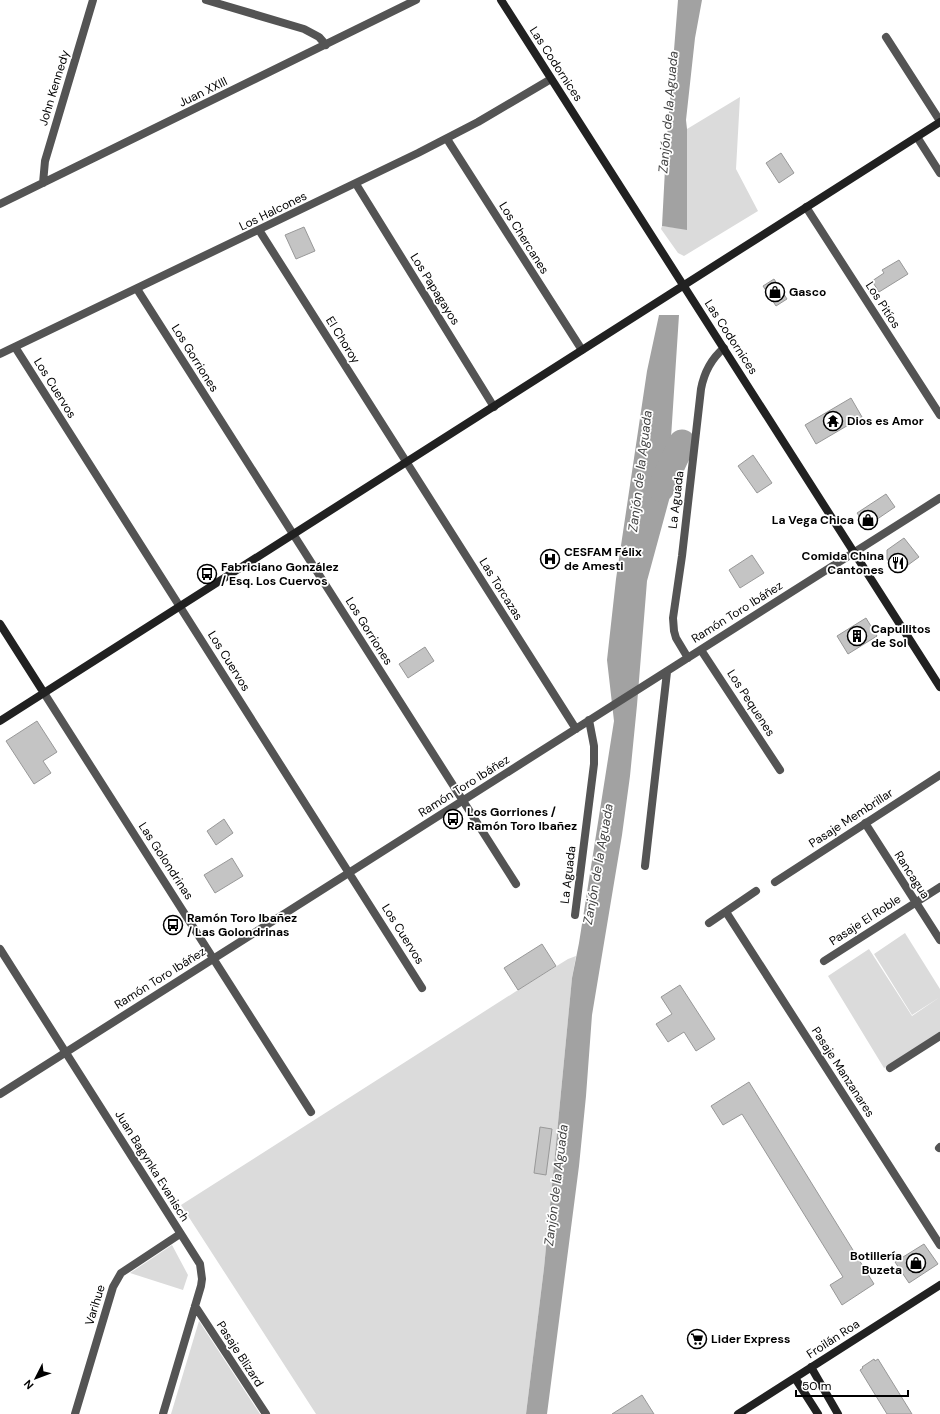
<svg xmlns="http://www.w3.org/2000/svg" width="940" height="1414" font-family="'DM Sans',sans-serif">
<rect width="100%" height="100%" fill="#fff"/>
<path fill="#dbdbdb" d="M740 97 736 169 758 211 684 256 678 253 661 229 662 226 687 229V129Z
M905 933 940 989V997L912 1015 874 954Z
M869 949 912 1016 940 997V1032L884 1068 828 976Z
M576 956 572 978 544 1268 526 1414H316L181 1205 518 990 568 959Z
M172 1245 188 1275 183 1290 130 1273Z
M199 1321 260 1414H171Z"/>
<path fill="#a2a2a2" d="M678 0H702L695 38 686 120 687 129V230L662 226 666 150Z
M659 315H679L670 453 681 456 647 581 637 705 630 776 622 835 592 1015 586 1096 579 1166 547 1414H526L544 1268 572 978 579 943 614 721 607 660 616 579 647 371Z"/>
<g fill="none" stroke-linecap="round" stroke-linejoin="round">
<path stroke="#a2a2a2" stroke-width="27" d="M661 488 682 443"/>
</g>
<path fill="#c4c4c4" stroke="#989898" d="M781 153 794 173 779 183 766 163Z
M304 227 315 251 296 259 285 235Z
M899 260 908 274 879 292 872 281 884 273 882 270Z
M774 279 787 299 776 306 763 286Z
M851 398 862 417 816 444 805 425Z
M753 455 772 483 757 493 738 466Z
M886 494 895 507 870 524 864 523 857 513Z
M904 538 919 557 897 573 887 559V550Z
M752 555 764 573 740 588 729 570Z
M866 618 877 636 848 654 837 636Z
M425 647 434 661 408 678 399 664Z
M37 721 57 752 43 761 51 773 34 784 6 741Z
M224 819 233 833 216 845 207 831Z
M232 858 243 876 215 893 204 875Z
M542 944 556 966 518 990 504 968Z
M680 985 715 1039 696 1051 684 1032 668 1042 656 1024 672 1014 661 997Z
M749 1082 874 1284 842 1305 830 1285 843 1277 742 1114 723 1125 711 1106Z
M540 1127 552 1129 546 1175 534 1173Z
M924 1244 938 1264 909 1283 895 1262Z
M874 1359 875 1361 878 1359 912 1414H887L860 1370 863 1368 862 1367Z
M642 1395 654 1414H612Z"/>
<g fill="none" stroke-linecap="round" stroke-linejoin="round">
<path stroke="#545454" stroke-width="8" d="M206 0 304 29 319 37 326 45
M886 37 940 121
M917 137 940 173
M447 139 582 350
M43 183 45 161 93 0
M356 184 494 407
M0 204 416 0
M806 207 940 415
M259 230 576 729
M137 289 516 884
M15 347 422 988
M0 354 418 153 478 122 551 79
M701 650 780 770
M688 658 676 638 674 631 673 618 682 556 701 389C704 373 711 359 724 348
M44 693 311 1112
M865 823 940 940
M645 866 667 672
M775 882 940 775
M726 912 940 1245
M575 915 594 764V746L589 720
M709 923 756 891
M0 949 200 1264 202 1279 201 1286 163 1414
M824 961 940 887
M890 1068 940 1036
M0 1094 940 498
M939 1148 940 1147
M195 1306 266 1414
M75 1414 113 1287 121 1273 180 1234"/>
<path stroke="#212121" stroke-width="8" d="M501 0 940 687
M0 624 44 693
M0 721 940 122
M811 1367 838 1414
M795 1378 818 1414
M738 1414 940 1285"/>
</g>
<defs>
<symbol id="shop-ring" viewBox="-11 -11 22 22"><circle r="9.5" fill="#fff" stroke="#000" stroke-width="1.5"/><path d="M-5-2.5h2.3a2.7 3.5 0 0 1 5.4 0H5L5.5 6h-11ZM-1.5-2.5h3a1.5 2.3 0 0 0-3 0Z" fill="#000"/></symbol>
<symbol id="temple-ring" viewBox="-11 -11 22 22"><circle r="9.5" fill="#fff" stroke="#000" stroke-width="1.5"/><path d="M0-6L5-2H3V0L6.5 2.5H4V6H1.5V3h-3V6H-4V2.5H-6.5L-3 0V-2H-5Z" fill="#000"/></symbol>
<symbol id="hospital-ring" viewBox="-11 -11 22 22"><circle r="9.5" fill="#fff" stroke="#000" stroke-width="1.5"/><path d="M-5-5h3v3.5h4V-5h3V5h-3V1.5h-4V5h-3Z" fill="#000"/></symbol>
<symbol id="restaurant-ring" viewBox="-11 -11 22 22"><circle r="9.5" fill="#fff" stroke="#000" stroke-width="1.5"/><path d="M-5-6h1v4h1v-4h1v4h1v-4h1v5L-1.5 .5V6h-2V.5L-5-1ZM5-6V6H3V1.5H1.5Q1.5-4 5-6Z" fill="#000"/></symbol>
<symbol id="bus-ring" viewBox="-11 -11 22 22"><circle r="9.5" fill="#fff" stroke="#000" stroke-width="1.5"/><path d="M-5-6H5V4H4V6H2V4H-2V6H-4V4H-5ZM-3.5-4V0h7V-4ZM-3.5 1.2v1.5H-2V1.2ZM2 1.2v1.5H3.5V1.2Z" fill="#000"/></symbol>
<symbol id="building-ring" viewBox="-11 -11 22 22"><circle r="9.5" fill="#fff" stroke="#000" stroke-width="1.5"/><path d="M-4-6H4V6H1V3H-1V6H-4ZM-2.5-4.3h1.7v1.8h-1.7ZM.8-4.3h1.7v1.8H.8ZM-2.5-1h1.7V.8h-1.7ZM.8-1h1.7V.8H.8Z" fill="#000"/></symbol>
<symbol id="supermarket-ring" viewBox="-11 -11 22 22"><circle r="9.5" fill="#fff" stroke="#000" stroke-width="1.5"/><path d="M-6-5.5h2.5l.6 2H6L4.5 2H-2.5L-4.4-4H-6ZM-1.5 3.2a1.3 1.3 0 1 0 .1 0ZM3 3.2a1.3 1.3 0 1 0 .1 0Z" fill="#000"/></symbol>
</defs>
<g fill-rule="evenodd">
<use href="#shop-ring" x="764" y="281" width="22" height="22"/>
<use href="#temple-ring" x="822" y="410" width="22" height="22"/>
<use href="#shop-ring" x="857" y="509" width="22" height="22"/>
<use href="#hospital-ring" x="539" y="548" width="22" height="22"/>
<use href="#restaurant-ring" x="887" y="552" width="22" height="22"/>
<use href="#bus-ring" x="196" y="563" width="22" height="22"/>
<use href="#building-ring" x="846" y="625" width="22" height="22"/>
<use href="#bus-ring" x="442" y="808" width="22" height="22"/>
<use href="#bus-ring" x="162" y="914" width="22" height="22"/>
<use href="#shop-ring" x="905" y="1252" width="22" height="22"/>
<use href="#supermarket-ring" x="686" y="1328" width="22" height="22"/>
</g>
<g text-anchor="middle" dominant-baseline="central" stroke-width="3.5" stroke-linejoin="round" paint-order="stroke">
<g font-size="12" fill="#000" stroke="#fff">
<text transform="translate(556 64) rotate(57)">Las Codornices</text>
<text transform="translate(54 88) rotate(-73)">John Kennedy</text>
<text transform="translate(203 92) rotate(-26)">Juan XXIII</text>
<text transform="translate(273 211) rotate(-26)">Los Halcones</text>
<text transform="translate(524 238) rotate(58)">Los Chercanes</text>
<text transform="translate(435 289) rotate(58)">Los Papagayos</text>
<text transform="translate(883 305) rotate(57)">Los Pitíos</text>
<text transform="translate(731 337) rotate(57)">Las Codornices</text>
<text transform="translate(343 340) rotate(58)">El Choroy</text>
<text transform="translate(195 358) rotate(58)">Los Gorriones</text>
<text transform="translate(55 388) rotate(58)">Los Cuervos</text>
<text transform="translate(676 500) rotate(-83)">La Aguada</text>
<text transform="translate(501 589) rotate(58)">Las Torcazas</text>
<text transform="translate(737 612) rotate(-32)">Ramón Toro Ibáñez</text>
<text transform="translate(369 631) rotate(58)">Los Gorriones</text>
<text transform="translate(229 661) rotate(58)">Los Cuervos</text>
<text transform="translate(751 703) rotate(57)">Los Pequenes</text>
<text transform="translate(464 786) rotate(-32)">Ramón Toro Ibáñez</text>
<text transform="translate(851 818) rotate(-33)">Pasaje Membrillar</text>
<text transform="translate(166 861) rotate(57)">Las Golondrinas</text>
<text transform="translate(568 875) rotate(-83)">La Aguada</text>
<text transform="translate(912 875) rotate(57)">Rancagua</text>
<text transform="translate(865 920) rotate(-33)">Pasaje El Roble</text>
<text transform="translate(403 934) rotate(58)">Los Cuervos</text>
<text transform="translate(160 978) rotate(-32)">Ramón Toro Ibáñez</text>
<text transform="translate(843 1072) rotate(57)">Pasaje Manzanares</text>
<text transform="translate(152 1166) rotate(58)">Juan Bagynka Evanisch</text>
<text transform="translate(95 1305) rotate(-73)">Varihue</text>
<text transform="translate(833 1339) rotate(-33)">Froilán Roa</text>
<text transform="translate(240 1354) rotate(57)">Pasaje Blizard</text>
</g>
<g font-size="12" font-weight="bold" fill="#000" stroke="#fff" text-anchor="start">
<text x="789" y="292">Gasco</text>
<text x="847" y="421">Dios es Amor</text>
<text x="854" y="520" text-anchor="end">La Vega Chica</text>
<text x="564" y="552">CESFAM Félix<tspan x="564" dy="14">de Amesti</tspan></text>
<text x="884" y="556" text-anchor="end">Comida China<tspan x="884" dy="14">Cantones</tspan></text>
<text x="221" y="567">Fabriciano González<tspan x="221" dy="14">/ Esq. Los Cuervos</tspan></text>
<text x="871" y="629">Capullitos<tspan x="871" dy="14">de Sol</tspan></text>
<text x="467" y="812">Los Gorriones /<tspan x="467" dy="14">Ramón Toro Ibañez</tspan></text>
<text x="187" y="918">Ramón Toro Ibañez<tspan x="187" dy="14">/ Las Golondrinas</tspan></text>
<text x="902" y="1256" text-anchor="end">Botillería<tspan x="902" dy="14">Buzeta</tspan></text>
<text x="711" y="1339">Lider Express</text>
</g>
<g font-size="13" font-style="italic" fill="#434343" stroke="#fff">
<text transform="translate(668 112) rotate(-85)">Zanjón de la Aguada</text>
<text transform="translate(640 471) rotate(-83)">Zanjón de la Aguada</text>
<text transform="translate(598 864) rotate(-80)">Zanjón de la Aguada</text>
<text transform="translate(556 1185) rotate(-83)">Zanjón de la Aguada</text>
</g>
</g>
<g transform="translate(36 1378) rotate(228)" stroke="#ffffff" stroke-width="3" paint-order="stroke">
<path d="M0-3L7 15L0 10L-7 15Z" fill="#000000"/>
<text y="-6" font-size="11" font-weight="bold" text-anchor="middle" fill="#000000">N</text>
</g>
<path d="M796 1390v6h112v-6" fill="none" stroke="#000000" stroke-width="2"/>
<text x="802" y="1390" font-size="12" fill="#000000" stroke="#ffffff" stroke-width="3" paint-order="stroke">50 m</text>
</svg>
